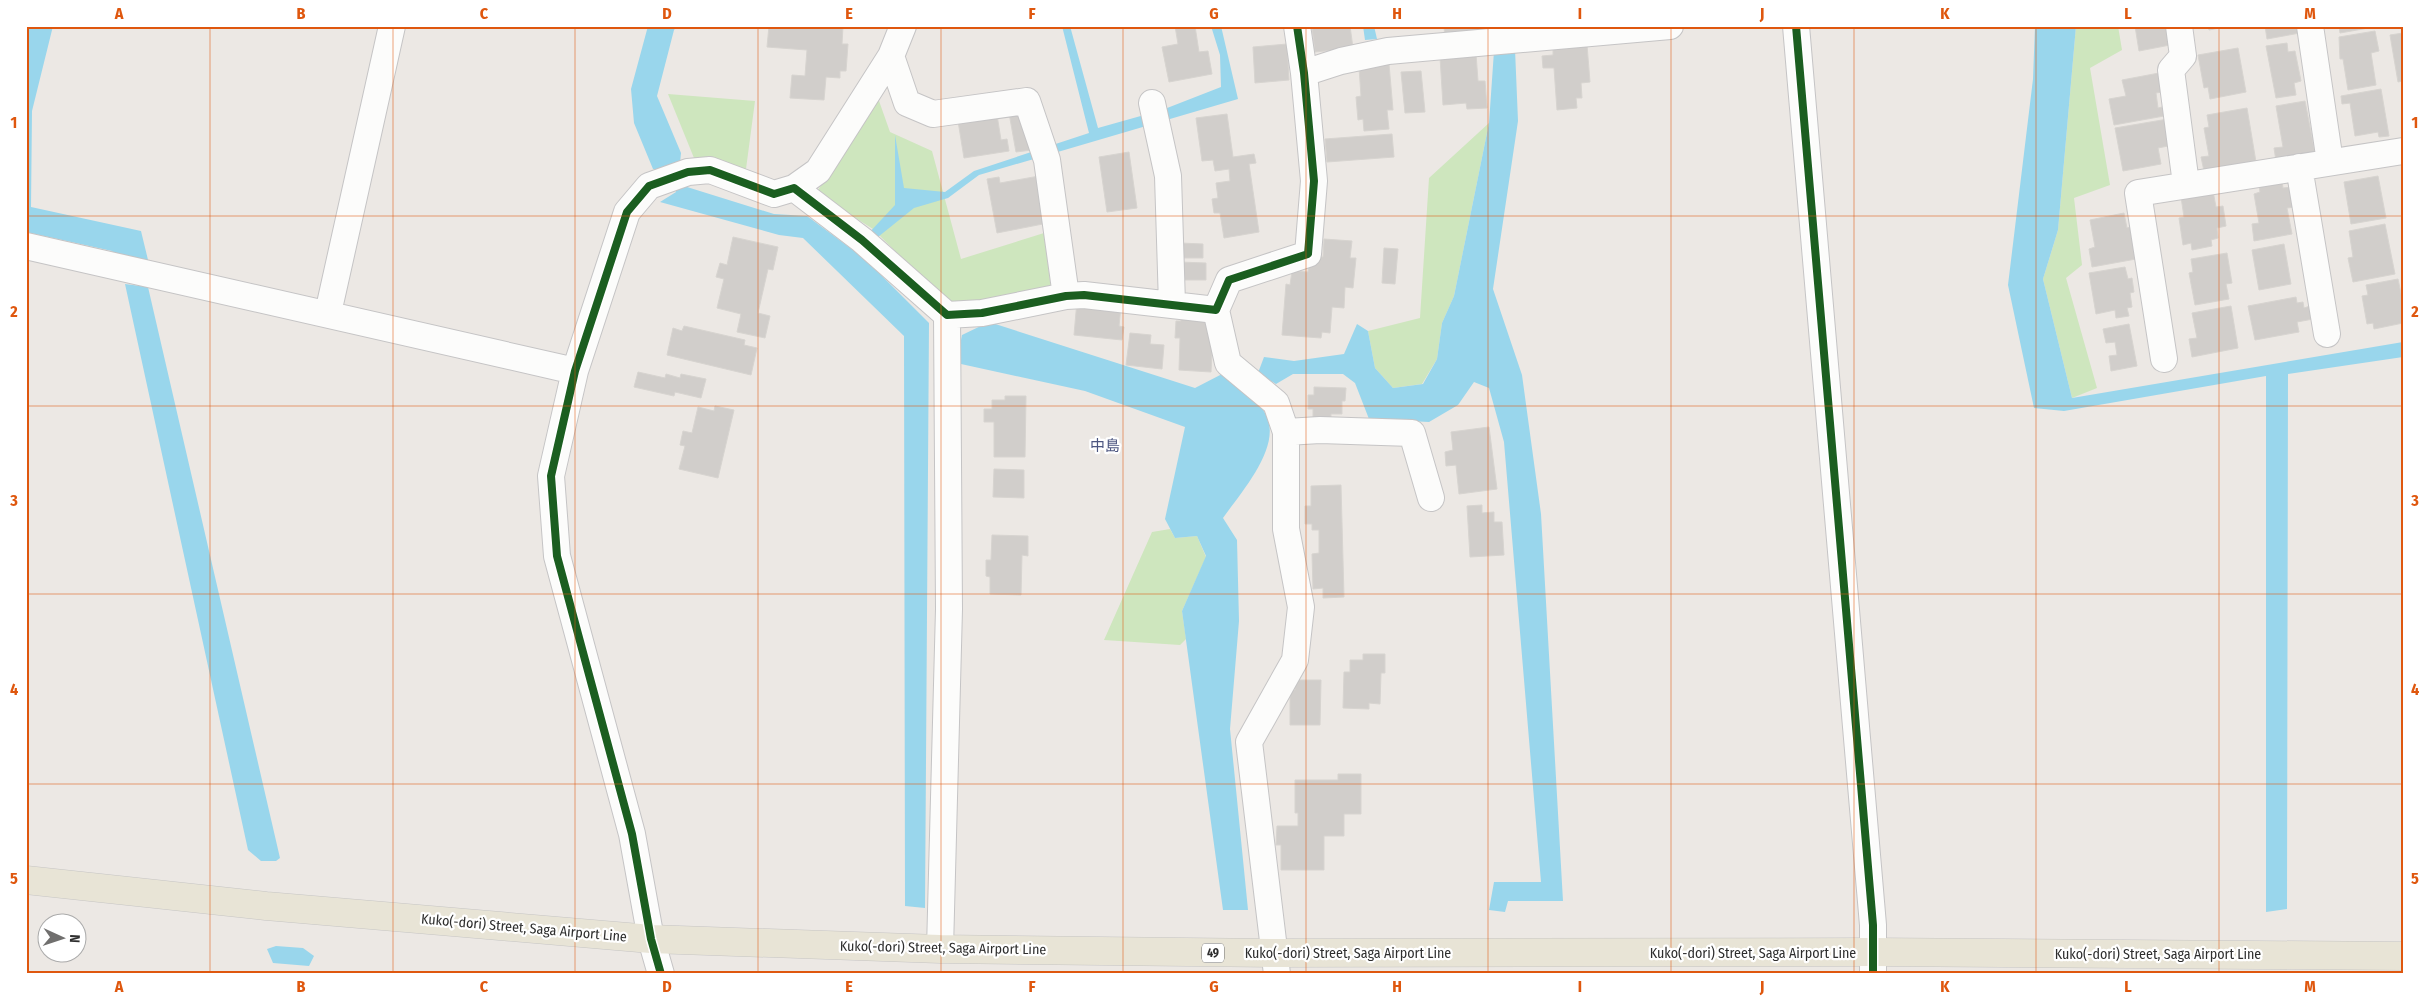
<svg xmlns="http://www.w3.org/2000/svg" width="2429" height="1000" font-family="'Fira Sans Condensed','Noto Sans JP',sans-serif">
<rect width="100%" height="100%" fill="#ece8e4"/>
<path fill="#cee6be" d="M2076 26H2118L2122 50 2090 68 2110 185 2074 198 2082 265 2066 278 2097 388 2072 398 2043 279 2058 230Z
M668 94 755 101 746 169 694 158Z
M878 98 890 132 932 151 961 259 1044 233 1051 289 951 307 873 229 816 193Z
M1489 123 1454 296 1442 323 1437 359 1422 384 1393 388 1375 368 1368 331 1420 318 1429 178Z
M1170 529 1175 538 1197 536 1206 557 1182 611 1186 639 1180 645 1104 640 1152 532Z"/>
<path fill="#99d6ec" d="M26 26H53L32 111 31 207 141 231 149 264 119 261 112 251 26 232Z
M648 26H677L674 30 657 96 681 153 680 163 687 187 774 214 807 216 865 259 929 323 925 908 905 906 904 336 803 238 779 235 660 202 676 192 670 171 653 169 634 123 631 89Z
M1062 26H1070L1098 128 1162 110 1221 87 1220 55 1211 26H1221L1238 99 979 175 948 198 914 208 873 241 868 234 895 205V135L904 188 945 192 974 171 1089 133Z
M1363 26H1374L1377 39 1365 40Z
M1492 26H1505L1509 48 1515 49 1518 121 1493 289 1522 375 1541 514 1563 901H1508L1505 912 1489 910 1494 882H1541L1504 442 1489 388 1474 382 1458 405 1429 422 1369 419 1355 383 1343 374H1293L1276 384 1258 373 1264 357 1294 361 1344 354 1357 324 1368 331 1375 368 1393 388 1423 384 1437 359 1442 323 1454 296 1489 123 1494 51Z
M2035 26H2076L2058 230 2043 279 2072 398 2403 342V357L2288 374 2287 909 2266 912V376L2064 411 2034 408 2008 285 2033 79Z
M125 284 148 287 280 858 276 861H261L248 850Z
M989 322 1195 388 1224 373C1236 385 1253 396 1263 410 1287 442 1241 492 1223 518L1237 540 1239 621 1230 729 1248 910H1223L1182 611 1206 556 1197 536 1175 538 1165 519 1185 427 1085 391 961 364 959 350 962 335Z
M276 946 303 948 314 956 309 966 273 963 267 949Z"/>
<path fill="#d1cecb" stroke="#d7d4d0" d="M769 26H843L842 44H848L846 71H840V78L826 77 824 100 790 98 792 75 805 76 807 50 767 47Z
M1175 26H1195L1199 52 1208 51 1212 74 1169 82 1162 47 1178 44Z
M1350 26 1353 48 1315 52 1312 27Z
M1444 26H1483L1484 37 1445 40Z
M2135 26H2173L2170 45 2139 51Z
M2208 26H2230L2209 30Z
M2265 26H2298L2300 33 2267 39Z
M2339 26H2374V27L2340 33Z
M2375 31 2379 51 2371 53 2376 85 2348 90 2343 59H2340L2339 37Z
M2403 33V81L2398 82 2390 35Z
M2287 43 2288 52 2295 51 2301 81 2294 83 2296 95 2276 98 2266 46Z
M1287 44 1289 80 1255 83 1253 47Z
M1587 45 1590 82 1581 83 1582 98H1576L1577 108 1557 110 1554 68H1543L1542 56 1553 55V47Z
M2238 48 2246 92 2210 99 2208 87 2204 88 2198 55Z
M1476 54 1478 81H1485L1487 108 1467 109 1466 103 1443 105 1440 57Z
M1389 64 1393 110H1387L1389 129 1364 131 1363 119 1358 120 1356 97 1361 96 1359 67Z
M1421 71 1425 112 1405 113 1401 72Z
M2159 73 2162 92 2156 93 2158 108 2162 107 2164 116 2114 125 2109 99 2126 96 2122 80Z
M2381 89 2389 136 2379 137 2378 132 2355 136 2350 103 2342 104 2341 96Z
M2305 101 2315 153 2276 161 2274 148 2283 147 2276 106Z
M2247 108 2256 162 2204 171 2201 157 2209 156 2204 128 2209 127 2207 115Z
M1026 110 1032 150 1016 152 1009 113Z
M1227 114 1233 157 1254 154 1256 163 1249 164 1259 232 1224 238 1220 213H1214L1212 199 1218 198 1216 183 1230 181 1229 169 1215 171 1213 160 1202 161 1196 118Z
M997 115 1001 140 1007 139 1009 151 964 158 958 121Z
M2168 119 2173 145 2158 148 2161 164 2123 171 2115 128Z
M1392 134 1394 157 1327 162 1325 139Z
M1129 152 1137 208 1107 212 1099 157Z
M1039 176 1048 223 997 233 987 179 999 177 1000 183Z
M2378 176 2386 218 2351 224 2344 182Z
M2282 181 2283 188 2292 187 2296 207 2287 208 2292 234 2254 241 2252 224 2259 223 2254 194 2260 192 2259 185Z
M2213 191 2216 207 2223 206 2226 226 2217 228 2218 238 2211 240 2212 246 2192 250 2191 243 2183 245 2179 218 2184 217 2181 197Z
M2124 213 2127 228 2130 227 2136 259 2092 267 2089 249 2095 247 2090 220Z
M2385 224 2395 274 2353 282 2348 258 2353 257 2349 231Z
M733 237 778 247 773 270 768 269 758 313 770 316 765 338 737 332 741 314 717 308 724 279 716 277 720 263 727 265Z
M1324 239 1352 241 1350 258H1356L1353 288 1345 287 1344 308 1332 307 1330 333 1322 332 1321 338 1282 335 1286 284 1290 285 1292 271 1308 272 1309 263 1318 264V257H1323Z
M1180 243 1203 244V258H1180Z
M2284 244 2291 284 2259 290 2252 250Z
M1384 248 1398 249 1395 284 1382 283Z
M2227 253 2232 283 2226 284 2229 299 2195 305 2189 273 2193 272 2191 259Z
M1179 262 1206 263V280H1179Z
M2125 267 2128 279 2132 278 2134 292 2130 293 2132 307 2127 308 2129 316 2116 318 2115 310 2096 314 2089 273Z
M2398 279 2403 303V323L2374 329 2373 323 2367 324 2362 296 2368 295 2366 285Z
M2296 297 2297 303 2303 302 2304 308 2310 306 2313 319 2297 322 2299 332 2255 340 2248 306Z
M1077 301 1121 306 1119 326 1124 327 1122 340 1074 335Z
M2231 306 2238 348 2192 357 2189 339 2197 338 2192 313Z
M1181 316 1209 318 1213 333 1211 372 1179 370 1180 338H1175L1176 321H1181Z
M2129 324 2137 366 2111 371 2109 356 2117 355 2115 342 2106 343 2103 329Z
M684 326 745 340 744 345 757 348 751 375 667 355 673 328 682 331Z
M1130 333 1151 335 1150 344 1164 345 1162 369 1126 365Z
M638 372 665 378 666 374 680 378 681 374 706 379 701 398 675 392 674 396 634 387Z
M1314 387 1346 388 1345 401H1342V414H1331V419H1313V409H1308V395H1314Z
M1005 396H1026L1025 457H994V422H984V409H992V400H1005Z
M715 406 734 410 718 478 679 469 685 446 680 445 683 431 692 433 698 407 714 411Z
M1489 427 1497 489 1459 494 1456 465 1446 466 1445 452 1453 450 1451 432Z
M994 469 1024 470V498L993 497Z
M1341 485 1344 597 1323 598V588L1313 589 1312 554 1319 553V530H1312V524H1305V506H1311V486Z
M1482 505V513L1494 512V522H1502L1504 555 1470 557 1467 506Z
M992 535 1028 536V556L1022 555 1021 595 990 594V577L986 576V560H991Z
M1363 654H1385V673H1381L1380 704 1369 703V709L1343 708 1344 672H1350V660H1363Z
M1295 680H1321L1320 725H1290V690H1295Z
M1338 774H1361V814H1344V836H1324V870H1281V845H1276L1277 826H1298V813H1295V780H1338Z"/>
<g fill="none" stroke-linecap="round" stroke-linejoin="round">
<defs>
<path id="minor" d="M1796 26 1873 925V974
M2179 26 2183 56 2171 70 2186 184
M2310 26 2330 162
M891 56 907 103 933 114 1027 101 1047 160 1066 296
M1304 73 1341 61 1388 51 1670 26
M1152 103 1168 176 1172 304
M2299 167 2327 334
M794 188 818 171 891 56 903 26
M26 246 575 371
M1216 310 1228 363 1276 403 1286 432V529L1301 607 1295 660 1249 742 1277 974
M328 313 392 26
M2164 359 2138 193 2403 151
M1286 432 1320 430 1412 433 1431 498
M940 949 949 609 947 315
M661 974 651 939 632 834 557 556 551 476 575 371 627 212 649 186 688 172 710 170 774 194 794 188 862 240 947 315 982 313 1066 296 1084 295 1216 310 1229 280 1308 254 1314 181 1304 73 1297 26"/>
<path id="major" d="M26 880 266 906 651 939 940 949 1274 953 1873 952 2403 956"/>
</defs>
<use href="#minor" stroke="#c5c4c5" stroke-width="28"/>
<use href="#major" stroke="#c6c5c4" stroke-width="29"/>
<use href="#minor" stroke="#fcfcfb" stroke-width="26"/>
<use href="#major" stroke="#e8e4d6" stroke-width="28"/>
<defs>
<path id="cycleway" d="M1796 26 1873 925V974
M661 974 651 939 632 834 557 556 551 476 575 371 627 212 649 186 688 172 710 170 774 194 794 188 862 240 947 315 982 313 1066 296 1084 295 1216 310 1229 280 1308 254 1314 181 1304 73 1297 26"/>
</defs>
<use href="#cycleway" stroke="#fff" stroke-width="11"/>
<use href="#cycleway" stroke="#1b5e20" stroke-width="8"/>
</g>
<path fill="none" stroke="#df570e" stroke-width="1" stroke-opacity="0.55" d="M210 26V974M393 26V974M575 26V974M758 26V974M941 26V974M1123 26V974M1306 26V974M1488 26V974M1671 26V974M1854 26V974M2036 26V974M2219 26V974M26 216H2403M26 406H2403M26 594H2403M26 784H2403"/>
<g text-anchor="middle" dominant-baseline="central" stroke-width="4.5" stroke-linejoin="round" paint-order="stroke">
<rect fill="#fff" stroke="#6d6d6d" stroke-width="1" x="1202" y="943.5" width="22" height="19" rx="4"/>
<g font-size="12" font-weight="bold" fill="#2e2e2e">
<text x="1213" y="953">49</text>
</g>
<g font-size="14" fill="#2e2e2e" stroke="#fff">
<text transform="translate(524 928) rotate(5)">Kuko(-dori) Street, Saga Airport Line</text>
<text transform="translate(943 948) rotate(1)">Kuko(-dori) Street, Saga Airport Line</text>
<text x="1348" y="953">Kuko(-dori) Street, Saga Airport Line</text>
<text x="1753" y="953">Kuko(-dori) Street, Saga Airport Line</text>
<text x="2158" y="954">Kuko(-dori) Street, Saga Airport Line</text>
</g>
<g font-size="15" fill="#4d5680" stroke="#fff">
<text x="1105" y="446">中島</text>
</g>
</g>
<rect width="2429" height="1000" fill="none" stroke="#ffffff" stroke-width="55"/>
<g transform="translate(62 938) rotate(93)"><circle r="24" fill="#ffffff" stroke="#ababab"/>
<path d="M0-4L9 19L0 12L-9 19Z" fill="#706f6e"/>
<text y="-8" font-size="14" font-weight="bold" text-anchor="middle" fill="#2e2e2e">N</text>
</g>
<rect x="28" y="28" width="2374" height="944" fill="none" stroke="#df570e" stroke-width="2"/>
<g font-size="16" text-anchor="middle" font-weight="bold" fill="#df570e">
<text x="119" y="19">A</text>
<text x="301" y="19">B</text>
<text x="484" y="19">C</text>
<text x="667" y="19">D</text>
<text x="849" y="19">E</text>
<text x="1032" y="19">F</text>
<text x="1214" y="19">G</text>
<text x="1397" y="19">H</text>
<text x="1580" y="19">I</text>
<text x="1762" y="19">J</text>
<text x="1945" y="19">K</text>
<text x="2128" y="19">L</text>
<text x="2310" y="19">M</text>
<text x="14" y="128">1</text>
<text x="2415" y="128">1</text>
<text x="14" y="317">2</text>
<text x="2415" y="317">2</text>
<text x="14" y="506">3</text>
<text x="2415" y="506">3</text>
<text x="14" y="695">4</text>
<text x="2415" y="695">4</text>
<text x="14" y="884">5</text>
<text x="2415" y="884">5</text>
<text x="119" y="992">A</text>
<text x="301" y="992">B</text>
<text x="484" y="992">C</text>
<text x="667" y="992">D</text>
<text x="849" y="992">E</text>
<text x="1032" y="992">F</text>
<text x="1214" y="992">G</text>
<text x="1397" y="992">H</text>
<text x="1580" y="992">I</text>
<text x="1762" y="992">J</text>
<text x="1945" y="992">K</text>
<text x="2128" y="992">L</text>
<text x="2310" y="992">M</text>
</g>
</svg>
